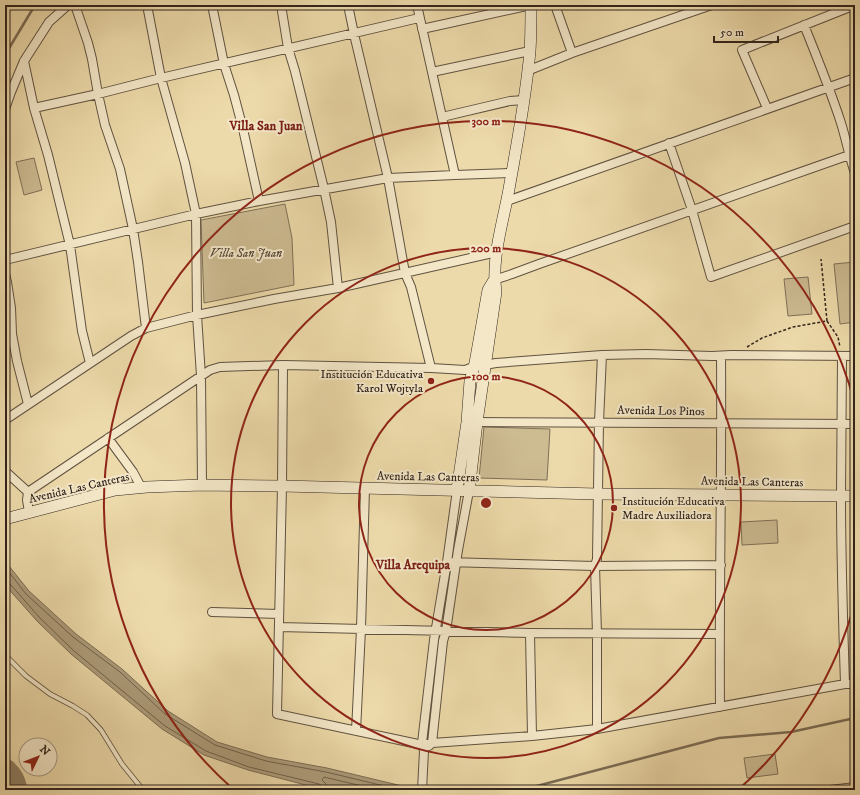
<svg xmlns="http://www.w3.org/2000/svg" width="860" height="795" font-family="'IM FELL DW Pica',serif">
<rect width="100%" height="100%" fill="#eddaaa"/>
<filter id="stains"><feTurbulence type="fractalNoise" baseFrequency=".005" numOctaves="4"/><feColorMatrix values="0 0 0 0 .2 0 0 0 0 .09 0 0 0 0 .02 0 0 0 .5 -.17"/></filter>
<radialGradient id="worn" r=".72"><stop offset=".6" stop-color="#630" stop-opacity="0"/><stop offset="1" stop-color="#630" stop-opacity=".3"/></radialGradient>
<path fill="#cdbb92" stroke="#7f7058" d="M34 158 42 190 24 195 16 162Z
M285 204 292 238 294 285 204 303 201 220Z
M855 262V322L840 324 834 264Z
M808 277 812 314 788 316 784 279Z
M484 427 550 429 547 480 479 478Z
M777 520 778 543 742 545 741 522Z
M775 754 778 774 747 778 744 758Z"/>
<path fill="#ad9c7a" stroke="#7b6c55" d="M5 561 29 591 76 634 122 669 168 711 217 742 267 757 327 768 419 790H325L248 770 204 755 162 729 71 654 37 621 5 585Z"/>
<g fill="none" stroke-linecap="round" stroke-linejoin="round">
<path stroke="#6f604c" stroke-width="1" d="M5 567 26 594 73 637 120 672 165 714 215 745 266 761 326 772 401 790
M5 582 10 584 40 618 74 651 165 726 206 751 249 767 319 784 322 786V790
M327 790 326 784 322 780 324 777 379 790"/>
<path stroke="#7b6c55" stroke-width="2.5" d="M5 55 35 5
M504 790 533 787 719 738 791 732 855 718"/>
<path stroke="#8f7f64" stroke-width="23" d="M5 770C12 776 14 781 16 790"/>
<defs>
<path id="lane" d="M5 655 26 676 50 694 73 706 87 715 101 730 122 764 143 790"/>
<path id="street" d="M75 5 88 43 92 59 98 94 105 125 120 169 133 229 138 262 146 328
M147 5 161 78 185 163 196 214 197 315 201 376 202 485
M212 5 224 64 234 95 243 129 259 201
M281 5 288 48 295 71 324 189 331 222 338 288
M348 5 354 34 388 178 405 273 411 287 431 368
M417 5 455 175
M555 5 572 53
M804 25C817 57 830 89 841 123 846 139 849 156 855 173
M422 29 531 5
M24 61 34 108 48 155 70 245 82 331 90 363
M527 71 572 53 709 6V5
M432 72 530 51
M34 108 98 94 161 78 419 18
M767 108 742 50 855 5
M5 109 11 92 24 61 49 22 68 5
M442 117 510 101 524 100
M669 143 692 210 711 277 855 226
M507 201 855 78
M5 260 196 214 259 201 388 178 455 175 512 173
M5 274 7 282 11 308 12 334 17 361 28 404
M494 280 512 274 539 264 855 153
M842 356C842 402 841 449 841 496 841 559 843 622 845 684
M283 365 282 486 277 714 418 744 532 736 597 729 845 684H855
M5 420 131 336 146 328 197 315 274 299 338 288 497 252
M472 422 855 424
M108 438 133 472 141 487
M5 471 28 492 27 500 29 512
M28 492 210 370 220 367 283 365 431 368 465 370 473 367 496 363 602 355 646 354 712 356 731 355 855 356
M447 562 595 566 721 565
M212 612 279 614
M279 627 530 633 719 634
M530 633 532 736
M720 707C719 590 722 473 721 356
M597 729V634L595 566 597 559 599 422 602 355
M356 731 361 629 365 488
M429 746 432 743 443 641 446 631 458 550 469 491
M422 790 424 751 422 743 434 640 447 562 457 490
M830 790 855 787"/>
<path id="secondary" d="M457 490 467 422 470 381 475 363 488 290 494 280
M469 491 477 422 496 292C491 258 503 223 509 189 517 144 526 97 530 51 531 36 531 20 531 5
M5 519 115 490 147 487 202 485 282 486 598 494 855 496"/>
</defs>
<use href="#lane" stroke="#605240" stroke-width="5.5"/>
<use href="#street" stroke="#605240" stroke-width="10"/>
<use href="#secondary" stroke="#31241d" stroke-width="12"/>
<path stroke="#31241d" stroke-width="1.5" stroke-dasharray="3 2" stroke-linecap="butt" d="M827 321 838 337 840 347
M747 347 762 338 793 327 827 321 821 259"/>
<use href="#lane" stroke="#f3e7c8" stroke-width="4"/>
<use href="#street" stroke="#f3e7c8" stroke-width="8"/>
<use href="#secondary" stroke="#f3e7c8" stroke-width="11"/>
</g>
<g fill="none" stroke="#8f2418" stroke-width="2">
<circle cx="486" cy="503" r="127"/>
<circle cx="486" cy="503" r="255"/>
<path d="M855 602A382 382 0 0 1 739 789M233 789A382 382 0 1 1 855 404"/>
</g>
<g fill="#8f2418" stroke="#f3e7c8" stroke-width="1.5">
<circle cx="431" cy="381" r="4"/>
<circle cx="614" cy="508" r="4"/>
</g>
<g text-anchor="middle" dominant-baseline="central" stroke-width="4" stroke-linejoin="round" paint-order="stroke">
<g font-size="12" font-style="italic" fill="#584a3a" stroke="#f3e7c8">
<text x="246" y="253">Villa San Juan</text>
</g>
<g font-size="12" fill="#31241d" stroke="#f3e7c8" text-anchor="end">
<text x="423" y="374">Institución Educativa<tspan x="423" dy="14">Karol Wojtyla</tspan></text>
<text x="622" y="501" text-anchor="start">Institución Educativa<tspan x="622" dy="14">Madre Auxiliadora</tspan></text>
</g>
<g font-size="12" fill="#31241d" stroke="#f3e7c8">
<text transform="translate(661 411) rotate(1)">Avenida Los Pinos</text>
<text transform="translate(428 477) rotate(1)">Avenida Las Canteras</text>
<text transform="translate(752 482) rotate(1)">Avenida Las Canteras</text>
<text transform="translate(79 488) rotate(-13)">Avenida Las Canteras</text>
</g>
<g font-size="13" font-weight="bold" fill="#7a1f14" stroke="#f3e7c8">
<text x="266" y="126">Villa San Juan</text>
<text x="413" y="565">Villa Arequipa</text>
</g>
</g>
<circle cx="486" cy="503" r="6" fill="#8f2418" stroke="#f3e7c8" stroke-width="2"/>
<g font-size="12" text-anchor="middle" font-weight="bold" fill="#8f2418" stroke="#f3e7c8" stroke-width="4" stroke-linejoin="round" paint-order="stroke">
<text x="486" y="125">300 m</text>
<text x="486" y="252">200 m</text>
<text x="486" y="380">100 m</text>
</g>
<rect width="860" height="795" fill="none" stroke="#eddaaa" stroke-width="20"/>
<rect x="6" y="6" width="848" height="783" fill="none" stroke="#31241d" stroke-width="2"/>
<rect x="10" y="10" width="840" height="775" fill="none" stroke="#31241d"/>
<g transform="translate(38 757) rotate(47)"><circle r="19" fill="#f3e7c8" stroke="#a59984"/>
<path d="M0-3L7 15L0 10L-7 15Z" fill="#8f2418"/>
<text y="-6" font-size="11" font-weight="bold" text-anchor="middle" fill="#31241d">N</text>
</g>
<path d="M714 36v6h64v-6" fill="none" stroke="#31241d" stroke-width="2"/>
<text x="720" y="36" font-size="12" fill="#31241d" stroke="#f3e7c8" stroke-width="3" paint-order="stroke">50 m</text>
<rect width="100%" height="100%" filter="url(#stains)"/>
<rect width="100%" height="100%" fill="url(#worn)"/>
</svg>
